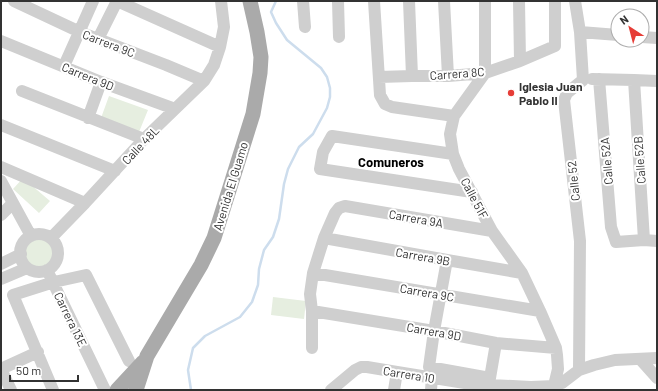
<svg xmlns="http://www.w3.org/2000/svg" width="658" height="391" font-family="Barlow,sans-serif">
<rect width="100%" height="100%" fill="#fff"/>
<path fill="#e6eee0" d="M109 96 148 110 139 132 101 118Z
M23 178 50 201 39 213 13 189Z
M24 254a15 15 0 1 1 30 0a15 15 0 1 1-30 0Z
M273 297 306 301 304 319 271 315Z"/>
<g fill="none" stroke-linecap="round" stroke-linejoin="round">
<path stroke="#cddded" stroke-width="2.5" d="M191 390 188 370 193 348 205 336 240 317 252 302 258 285 259 269 264 250 273 237 279 219 284 184 288 169 299 147 313 134 327 108 330 97V88L327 77 321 68 287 40 276 23 271 12 276 1"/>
<path stroke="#cfcfcf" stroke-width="12" d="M14 1 80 32 166 65 204 81
M117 1 220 47
M303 1 305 27
M338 1 339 37
M374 1 380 95 385 104 392 107 454 116
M409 1 412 76
M444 1 448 76
M485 1V73L454 116 450 134 453 154 459 169 492 231 522 273 540 311 556 348 557 355 558 369 553 390
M519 1 520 61
M575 1 580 32 583 80
M580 32 618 35
M642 37 657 38
M98 39 117 1
M1 41 101 82 175 109
M64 66 93 1
M379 77 412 76H448L485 73 520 61 555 46V1
M592 79 634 80 657 81
M599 79 611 227 616 242 644 240 657 241
M634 80 644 240
M22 91 144 139
M88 118 101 82
M1 125 115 171
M453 154 332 136 323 152 320 169 472 192
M1 167 85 203
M1 181 31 236
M1 215 13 203
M20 253a19 19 0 1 1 38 0a19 19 0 1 1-38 0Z
M51 238 85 203 144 139 204 81 214 65 220 47 224 27 221 1
M324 238 447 260 522 273
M447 260 434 331 429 367 490 378 496 343
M1 264 21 254
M47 270 105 390
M313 273 540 311
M1 279 27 268
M312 311 434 331 496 343 556 348
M312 348V311L310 294 313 273 324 238 335 213 339 208 345 206 492 231
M640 359 657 378
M1 369 38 352
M1 369 11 390
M579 370 580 241 564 100 567 93 583 80
M53 390 13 295 54 282 86 275 129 361
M331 390 355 370 361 367H367L397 372 471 384 531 387 554 386 562 383 579 370 594 365 615 360 657 358
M394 390 397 372
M431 390 432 377"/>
<path stroke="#aaa" stroke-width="15" d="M117 390 143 362
M136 390 147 356 182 297 201 265 214 238 253 114 260 73 261 57 257 32 250 1"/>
</g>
<circle fill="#e63d37" stroke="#fff" stroke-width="1.5" cx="511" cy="93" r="4"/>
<g text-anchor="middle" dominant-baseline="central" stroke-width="4" stroke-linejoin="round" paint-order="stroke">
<g font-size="12" fill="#323232" stroke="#fff">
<text transform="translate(109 43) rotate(21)">Carrera 9C</text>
<text transform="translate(457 73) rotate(-4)">Carrera 8C</text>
<text transform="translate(88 76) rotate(22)">Carrera 9D</text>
<text transform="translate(140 145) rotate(-46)">Calle 48L</text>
<text transform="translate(639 160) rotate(-94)">Calle 52B</text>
<text transform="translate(606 161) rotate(-95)">Calle 52A</text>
<text transform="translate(573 181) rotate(-96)">Calle 52</text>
<text transform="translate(230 186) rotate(-73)">Avenida El Guamo</text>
<text transform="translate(475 198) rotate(62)">Calle 51F</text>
<text transform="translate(416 218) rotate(10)">Carrera 9A</text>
<text transform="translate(423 256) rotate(10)">Carrera 9B</text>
<text transform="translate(427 292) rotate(10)">Carrera 9C</text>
<text transform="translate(71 319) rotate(64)">Carrera 13E</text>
<text transform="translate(434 331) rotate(10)">Carrera 9D</text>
<text transform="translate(409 374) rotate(9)">Carrera 10</text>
</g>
<g font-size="12" font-weight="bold" fill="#323232" stroke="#fff" text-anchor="start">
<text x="519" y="86">Iglesia Juan<tspan x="519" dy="14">Pablo II</tspan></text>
</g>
<g font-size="13" font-weight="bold" fill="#000" stroke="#fff">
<text x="391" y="162">Comuneros</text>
</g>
</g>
<rect width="658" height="391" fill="none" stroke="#323232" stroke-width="4"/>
<g transform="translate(630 28) rotate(324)"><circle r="19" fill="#ffffff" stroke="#adadad"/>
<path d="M0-3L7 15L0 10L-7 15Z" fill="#e63d37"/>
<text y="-6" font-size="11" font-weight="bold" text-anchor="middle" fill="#323232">N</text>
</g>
<path d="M10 375v6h68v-6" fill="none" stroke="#323232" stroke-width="2"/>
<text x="16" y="375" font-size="12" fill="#323232" stroke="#ffffff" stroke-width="3" paint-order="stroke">50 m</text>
</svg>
